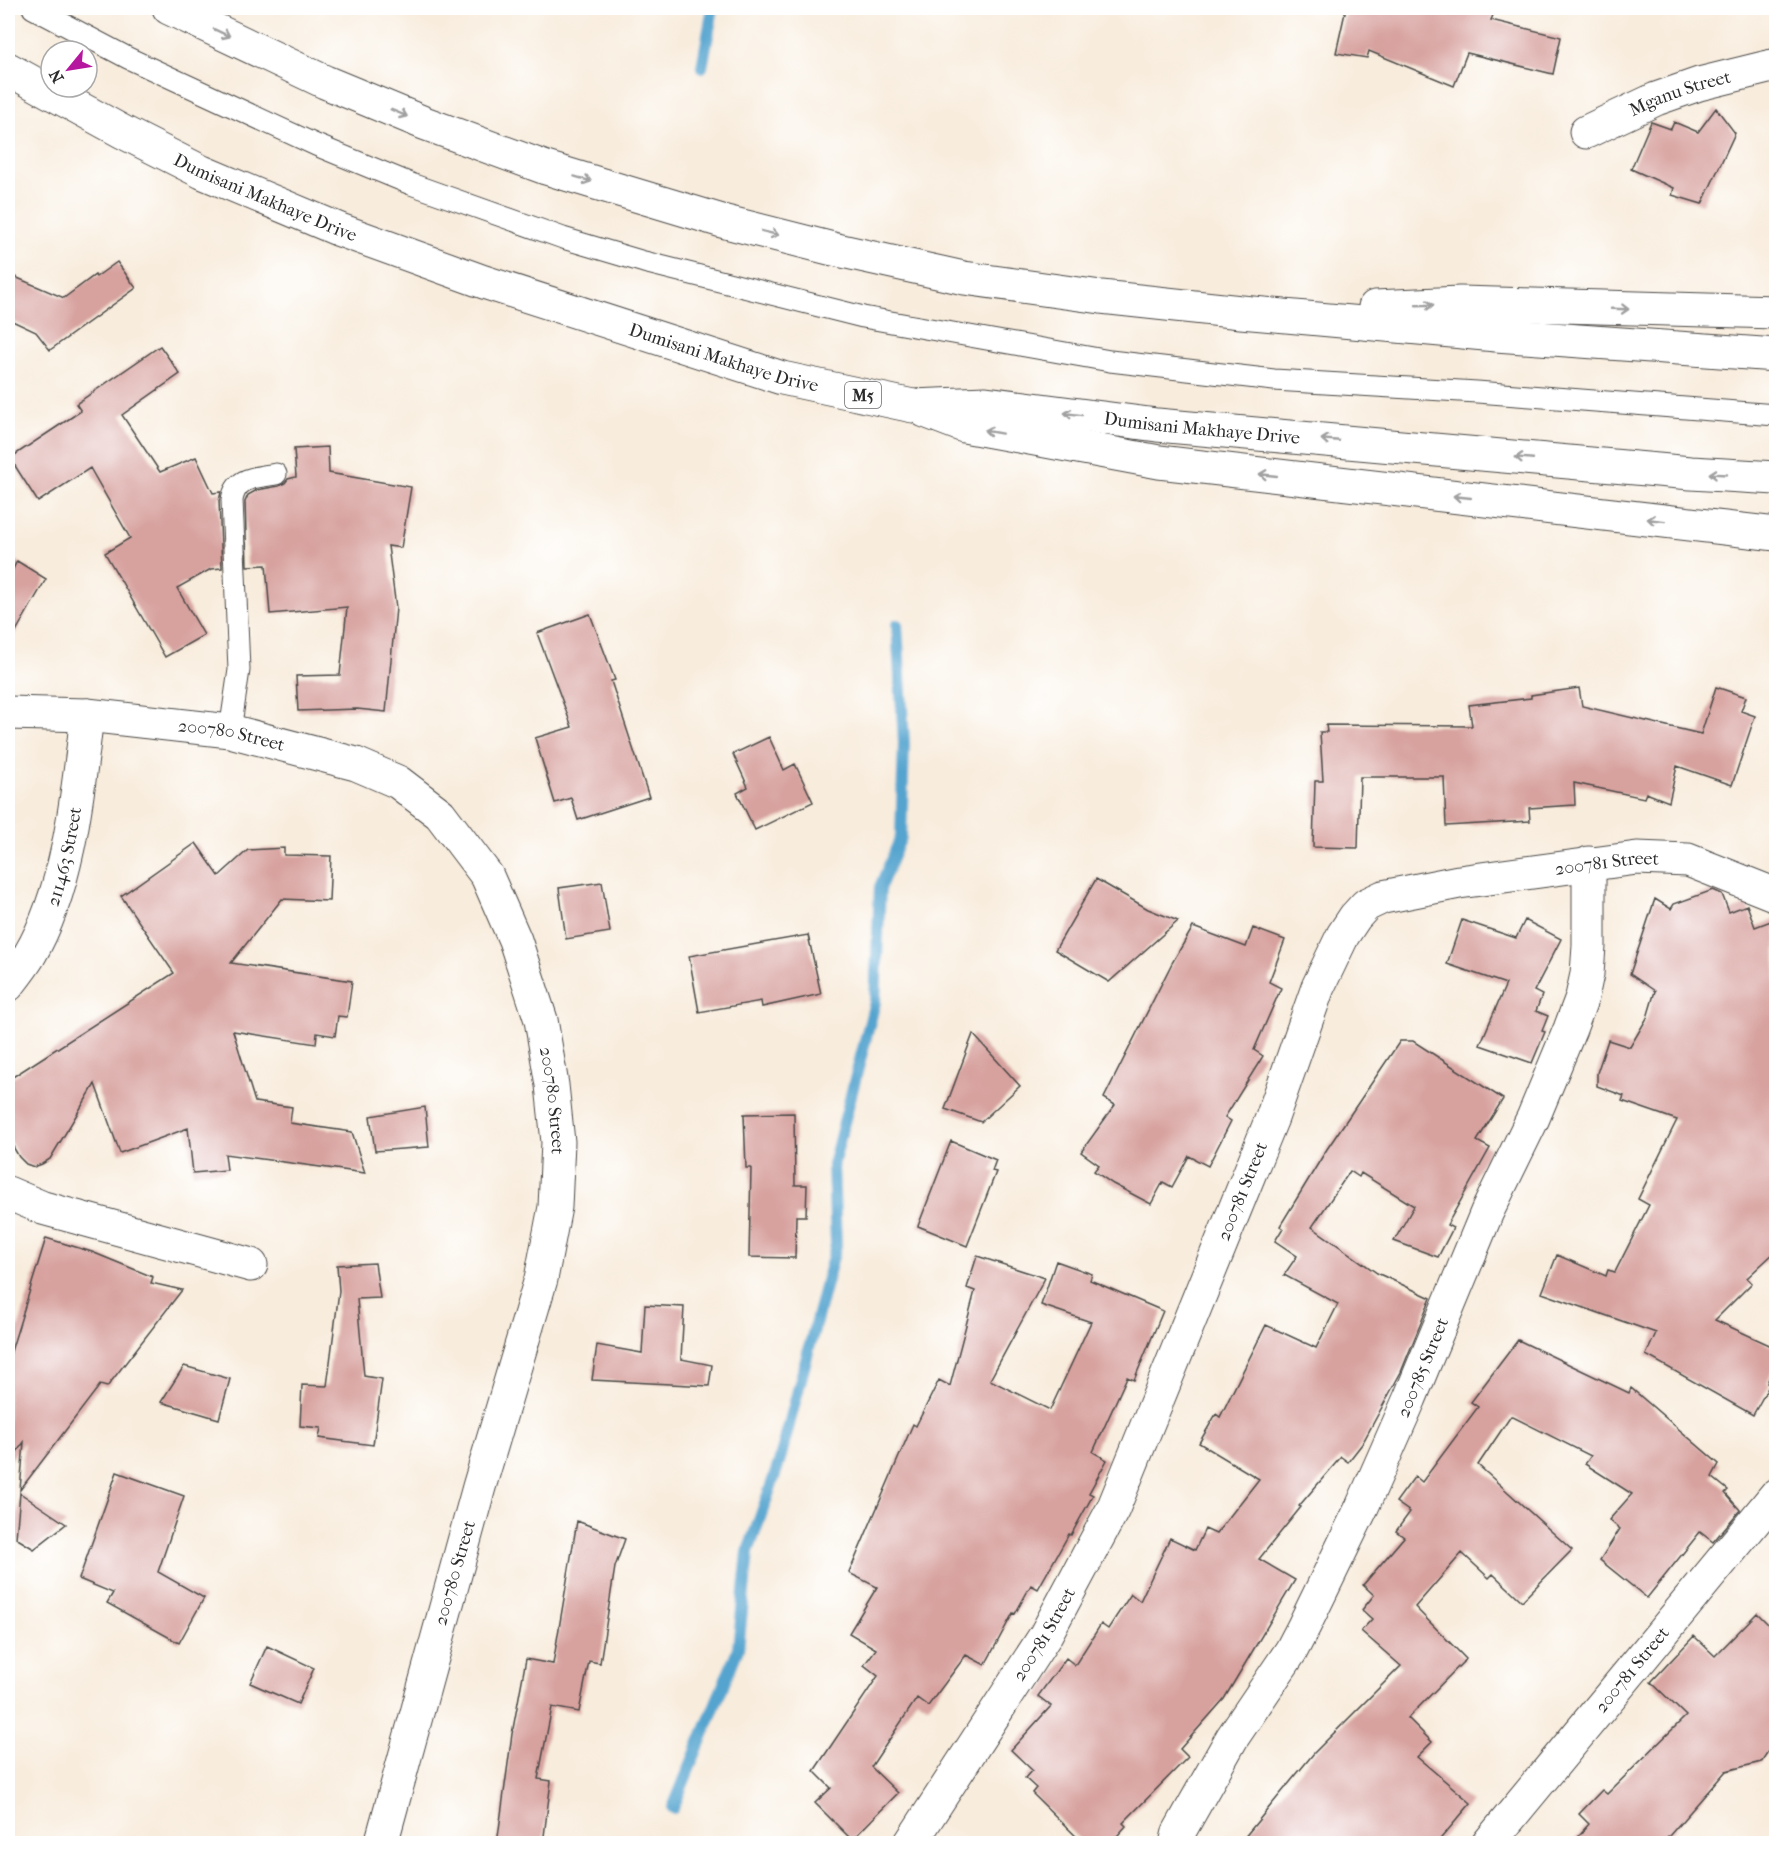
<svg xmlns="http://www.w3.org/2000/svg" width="1784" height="1851" font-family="'IM FELL French Canon',serif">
<rect width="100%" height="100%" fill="#fff"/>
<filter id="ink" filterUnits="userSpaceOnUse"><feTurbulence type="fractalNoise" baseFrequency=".0167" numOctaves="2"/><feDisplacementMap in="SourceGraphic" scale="12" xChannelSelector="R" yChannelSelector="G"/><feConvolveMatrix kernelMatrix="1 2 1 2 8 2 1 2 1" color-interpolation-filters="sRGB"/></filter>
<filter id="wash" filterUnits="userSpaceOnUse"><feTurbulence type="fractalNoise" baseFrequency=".008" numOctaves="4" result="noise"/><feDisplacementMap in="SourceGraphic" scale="24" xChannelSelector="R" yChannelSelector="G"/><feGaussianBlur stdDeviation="1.35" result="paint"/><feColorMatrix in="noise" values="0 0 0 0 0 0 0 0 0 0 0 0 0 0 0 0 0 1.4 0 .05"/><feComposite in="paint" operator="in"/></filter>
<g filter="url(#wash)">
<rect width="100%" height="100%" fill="#f8ecdc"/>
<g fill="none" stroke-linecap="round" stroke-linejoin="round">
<path stroke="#55a4cf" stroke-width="12" d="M702 67 713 8
M673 1808 738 1649 748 1552 779 1463 836 1245 833 1165 875 1002 880 887 901 837 904 743 897 625"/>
</g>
<g id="blocks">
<path fill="#d7a19e" d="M1346 8H1496L1491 20 1561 37 1553 74 1467 53 1454 86 1369 51 1367 58 1336 53Z
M1716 108 1735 133 1702 204 1672 195 1674 188 1631 169 1651 122 1671 129 1674 122 1698 132Z
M117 262 136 288 50 350 36 332 8 319V274L64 298 95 275 96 277Z
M160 346 180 374 122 415 160 472 196 457 213 493 221 492 219 501 222 568 211 569 177 588 204 635 165 657 105 553 130 538 90 468 38 502 10 458 81 411 76 404Z
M328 447 329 473 411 487 401 548 388 546 396 608 386 712 357 709 298 711 296 676 340 675 347 607 270 614 266 565 247 566 245 502 248 495 257 490 279 486 285 483 288 479 296 477 294 449Z
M17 561 46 579 8 645V579Z
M590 614 615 680 611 681 649 797 578 820 571 798 555 803 535 738 572 727 537 633Z
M1716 687 1746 697 1741 711 1755 716 1732 785 1677 766 1669 802 1646 793 1644 798 1574 783 1575 805 1529 808 1530 821 1446 826 1444 777H1360L1358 848 1313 847 1315 781H1323L1320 732H1327L1326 725 1472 726 1469 705 1531 698V695L1579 688 1582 706 1701 734Z
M769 737 784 770 795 764 813 802 755 830 737 793 748 787 733 754Z
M196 843 219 876 248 850 284 848V855L331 856 329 901 282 899 231 963 352 981 347 1017 338 1016 335 1036 317 1033 316 1044 233 1031 255 1102 292 1107 290 1123 352 1132 365 1173 225 1154 227 1170 193 1173 188 1128 120 1153 95 1084 50 1159 42 1164 34 1167 26 1164 19 1157 8 1138V1080L174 973 121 896Z
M1096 879 1148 909 1178 921 1109 982 1055 950Z
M602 882 610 932 566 939 559 888Z
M1713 890 1722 894 1729 912 1747 905 1755 927 1776 919V1251L1747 1278 1752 1283 1715 1320 1776 1348V1362L1767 1383 1770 1384 1753 1415 1646 1355 1656 1333 1542 1293 1557 1255 1606 1276 1608 1270 1615 1272 1649 1205 1638 1199 1677 1120 1622 1101 1624 1096 1597 1086V1073L1608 1040 1630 1047 1647 1018 1655 991 1630 974 1655 899 1671 909 1674 904Z
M1462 920 1516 938 1525 920 1561 939 1534 991 1542 995 1536 1011 1548 1016 1542 1031 1545 1032 1532 1063 1480 1045 1506 984 1447 964Z
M1193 927 1246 947 1253 928 1285 940 1269 982 1281 988 1254 1050 1263 1056 1225 1117 1231 1121 1208 1166 1189 1156 1172 1187 1163 1182 1151 1204 1113 1184 1094 1171 1099 1165 1081 1152 1115 1105 1104 1098 1172 963Z
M808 935 821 994 762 1007 761 1001 699 1012 689 956Z
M973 1034 1020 1086 981 1122 945 1109Z
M1400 1041H1413L1503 1099 1477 1141 1490 1148 1447 1225 1453 1228 1438 1257 1394 1241 1414 1206 1361 1173 1359 1177 1350 1171 1312 1227 1377 1273 1431 1298 1401 1372 1362 1444 1348 1462 1341 1457 1299 1506 1301 1507 1259 1559 1295 1580 1224 1699 1180 1749 1188 1757 1123 1823 1126 1826 1110 1844H1084L1032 1793 1036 1788 1025 1778 1032 1770 1011 1750 1051 1706 1038 1696 1066 1658 1075 1665 1101 1624 1108 1629 1131 1594 1140 1601 1170 1538 1195 1550 1205 1529 1216 1534 1259 1479 1199 1443 1216 1414 1220 1417 1266 1325 1316 1348 1338 1304 1284 1275 1297 1256 1275 1241 1283 1228 1280 1226 1327 1149Z
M425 1107 429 1147 375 1151 370 1116Z
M794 1113 795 1185H807L806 1216H796L795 1258 749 1257 751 1168H746L744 1114Z
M951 1141 996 1160 992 1171 996 1172 967 1246 918 1226Z
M46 1238 92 1252 153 1277 151 1283 182 1290 107 1387 100 1385 20 1490 24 1442 8 1464V1361Z
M977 1256 1045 1278 990 1380 1050 1410 1091 1322 1041 1305 1056 1261 1092 1274 1090 1280 1163 1311 1134 1380 1127 1377 1093 1452 1107 1460 1089 1493 1093 1495 1071 1535 1069 1534 1038 1589 1031 1585 1015 1614 1013 1613 985 1665 966 1655 928 1706 917 1698 871 1767 898 1793 852 1840 815 1803 831 1788 814 1771 878 1676 864 1665 876 1649 849 1633 877 1587 849 1573 913 1424 916 1426 939 1380 950 1386 975 1291 967 1288Z
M375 1263 380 1298 357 1299 364 1376 382 1379 373 1445 319 1438 321 1428 300 1426 302 1385 327 1386 339 1291 337 1265Z
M645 1305 684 1307 681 1359 712 1365 709 1386 592 1380 597 1345 642 1353Z
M1518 1340 1629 1393 1631 1388 1719 1464 1712 1477 1728 1490 1725 1493 1740 1510 1713 1542 1700 1532 1647 1598 1600 1560 1620 1529 1609 1520 1632 1494 1585 1464 1591 1456 1511 1416 1478 1465 1572 1550 1522 1601 1493 1574 1489 1578 1462 1553 1415 1607 1466 1659 1408 1718 1432 1742 1417 1757 1471 1803 1436 1844H1239L1314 1753 1401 1666 1361 1631 1372 1619 1362 1610 1374 1595 1363 1585 1404 1537 1396 1531 1410 1512 1396 1502 1415 1476 1422 1482 1478 1407 1471 1402Z
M184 1366 230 1379 219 1419 161 1402Z
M117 1472 184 1496 158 1572 204 1598 179 1643 107 1603 113 1593 79 1579Z
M20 1493 66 1524 34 1549 16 1538Z
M577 1521 625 1539 615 1567 600 1663 589 1661 579 1712 552 1707 538 1779 551 1781 543 1844H497L512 1734 526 1659 553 1664Z
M1757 1613 1776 1632V1739L1761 1762 1726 1771 1662 1844H1571L1589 1824 1579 1814 1602 1790 1607 1794 1686 1716 1651 1682 1694 1636 1715 1656Z
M267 1646 314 1668 298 1704 250 1683Z"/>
</g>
</g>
<g filter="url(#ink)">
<use href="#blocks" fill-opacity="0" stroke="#4a4846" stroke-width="1.5"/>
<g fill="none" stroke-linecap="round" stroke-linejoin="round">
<defs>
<path id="lane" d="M33 8 128 58 316 145 411 184 563 238 644 262 863 317 1110 361 1274 380 1477 392 1776 415
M230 731 239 670 232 500C236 476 256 478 276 474"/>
<g id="street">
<path id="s1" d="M1586 132 1656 99 1699 84 1776 65"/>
<path id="s2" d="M8 713 87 715 230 731 356 764 398 782 440 814 487 876 515 940 541 1020 552 1085 558 1142 555 1207 541 1279 479 1487 381 1844"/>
<path id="s3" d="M8 985C15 976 23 966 29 956 69 889 78 792 87 715"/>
<path d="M8 1193 43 1208 251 1265"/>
<path id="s4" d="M910 1844 1045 1636 1113 1509 1272 1118 1318 987 1343 935 1355 917 1366 905 1383 897 1459 882 1637 858 1688 860 1776 895"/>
<path id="s5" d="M1176 1844 1179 1832 1232 1738 1291 1651 1304 1626 1362 1507 1410 1398 1487 1212 1533 1118 1570 1029 1582 997 1587 974 1589 946V863"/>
<path id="s6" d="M1488 1844 1776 1495"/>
</g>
<g id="primary">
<path d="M169 8 325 82 424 123 546 168 722 221 833 249 964 278 1101 297 1241 312 1496 335 1776 355"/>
<path id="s7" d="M8 69 123 132 202 172 340 230 484 282 782 378 913 406 986 403 1157 425 1691 473 1776 478"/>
<path d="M1375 307 1460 303 1776 312"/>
<path d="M925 411 964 426 1159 462 1776 534"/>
</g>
</defs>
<use href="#lane" stroke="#4a4846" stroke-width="23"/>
<use href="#street" stroke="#4a4846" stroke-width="35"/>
<use href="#primary" stroke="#4a4846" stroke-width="35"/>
<use href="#lane" stroke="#fff" stroke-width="21"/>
<use href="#street" stroke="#fff" stroke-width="33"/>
<use href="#primary" stroke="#fff" stroke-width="33"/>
</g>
<defs><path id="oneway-shaft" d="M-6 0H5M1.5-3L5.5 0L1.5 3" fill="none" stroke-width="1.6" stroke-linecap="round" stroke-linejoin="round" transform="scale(1.5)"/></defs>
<g stroke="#a0a0a0">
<use href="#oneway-shaft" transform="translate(222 33) rotate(25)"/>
<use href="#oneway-shaft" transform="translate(399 113) rotate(23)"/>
<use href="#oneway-shaft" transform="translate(583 179) rotate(17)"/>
<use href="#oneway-shaft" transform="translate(770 233) rotate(14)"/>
<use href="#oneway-shaft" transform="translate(1425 305) rotate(-2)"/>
<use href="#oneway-shaft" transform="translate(1620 309) rotate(2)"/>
<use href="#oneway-shaft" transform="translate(1073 414) rotate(-173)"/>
<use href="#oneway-shaft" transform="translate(993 432) rotate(-170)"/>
<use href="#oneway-shaft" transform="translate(1330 440) rotate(-175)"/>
<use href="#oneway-shaft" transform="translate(1524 458) rotate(-175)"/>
<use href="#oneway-shaft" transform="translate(1718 474) rotate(-177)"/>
<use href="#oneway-shaft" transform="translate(1268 475) rotate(-174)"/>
<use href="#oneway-shaft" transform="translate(1462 497) rotate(-174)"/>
<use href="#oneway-shaft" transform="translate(1656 520) rotate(-173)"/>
</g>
</g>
<g text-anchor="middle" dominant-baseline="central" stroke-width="5" stroke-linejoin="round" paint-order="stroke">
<rect fill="#fff" stroke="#6b6b6b" stroke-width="1.5" x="845" y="382" width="36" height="26" rx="4.5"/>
<g font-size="16" font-weight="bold" fill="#2b2b2b">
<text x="863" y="395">M5</text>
</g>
<g font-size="18" fill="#2b2b2b" stroke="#fff">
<text stroke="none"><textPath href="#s1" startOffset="102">Mganu Street</textPath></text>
<text stroke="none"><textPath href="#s7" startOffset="288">Dumisani Makhaye Drive</textPath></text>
<text stroke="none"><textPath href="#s7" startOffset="774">Dumisani Makhaye Drive</textPath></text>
<text stroke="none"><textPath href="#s7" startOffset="1260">Dumisani Makhaye Drive</textPath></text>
<text stroke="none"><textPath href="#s2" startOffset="225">200780 Street</textPath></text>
<text stroke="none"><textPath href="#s3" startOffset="142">211463 Street</textPath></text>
<text stroke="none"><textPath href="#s4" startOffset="1294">200781 Street</textPath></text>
<text stroke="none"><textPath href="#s2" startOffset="765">200780 Street</textPath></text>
<text stroke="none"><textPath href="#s4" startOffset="735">200781 Street</textPath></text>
<text stroke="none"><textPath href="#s5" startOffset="538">200785 Street</textPath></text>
<text transform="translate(455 1573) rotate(-74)">200780 Street</text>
<text stroke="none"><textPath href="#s4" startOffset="249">200781 Street</textPath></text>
<text stroke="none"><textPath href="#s6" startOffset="226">200781 Street</textPath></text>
</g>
</g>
<rect width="1784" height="1851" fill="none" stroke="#fff" stroke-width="30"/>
<g transform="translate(69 69) rotate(240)"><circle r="28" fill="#ffffff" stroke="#aaaaaa" stroke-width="1.5"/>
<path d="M0-4.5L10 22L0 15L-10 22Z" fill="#b5179e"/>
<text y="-9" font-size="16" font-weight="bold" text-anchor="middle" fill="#2b2b2b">N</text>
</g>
</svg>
